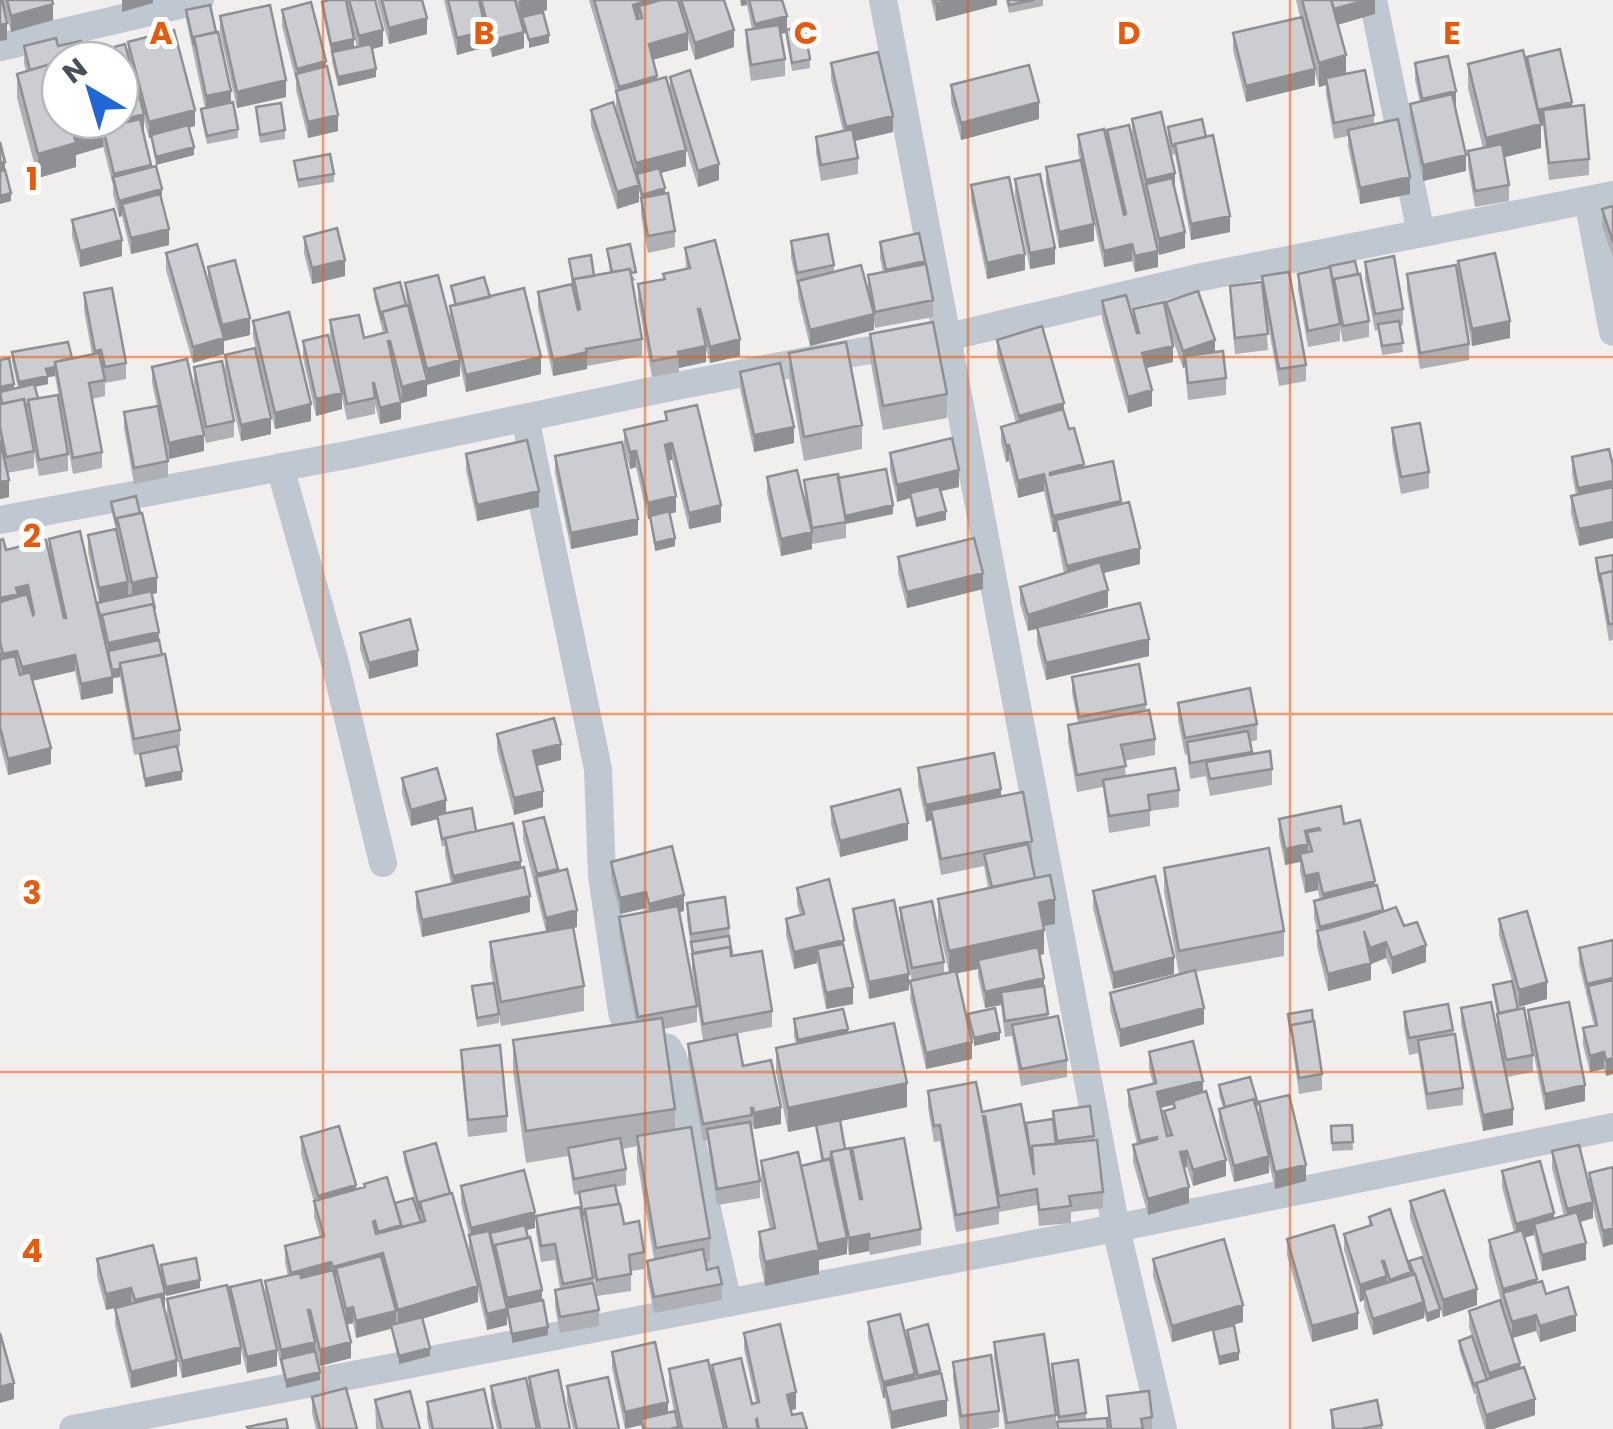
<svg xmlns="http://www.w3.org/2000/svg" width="1613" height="1429" font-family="Poppins,sans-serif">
<rect width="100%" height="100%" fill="#f1eeee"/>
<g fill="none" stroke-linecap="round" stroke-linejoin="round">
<path stroke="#bfc8d0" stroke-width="28" d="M883 0 1116 1228 1163 1429
M1373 0 1421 233
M0 47 200 0
M1588 200 1613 332
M525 418 598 769 602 876 622 1012C630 1041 640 1042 668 1048L673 1057 728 1303
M280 467 334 659 383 863
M0 520 352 454 666 388 817 359 948 337 1197 278 1613 195
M73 1429 1116 1228 1613 1127"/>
</g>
<path fill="#afb0b5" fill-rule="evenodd" d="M2 0H52L53 20 11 32Z
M346 0H375L383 46 372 49 376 77 338 86 332 61V52L348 49 331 52 322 10V2ZM350 20 357 47H354Z
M377 0H422L427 34 389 44Z
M444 0H547V10L520 17 524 48 492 57 486 35V47L457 55Z
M589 0H724L734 47 695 60 688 38V50L653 59 657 79 670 91V77L719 180 698 187 677 119 686 166 661 173 675 231V247L648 253 641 215V198L639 191V202L617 209 591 126V110L624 138 616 107V92Z
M740 0H782L787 30 810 59V68L792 71 786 33 781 34 785 59V76L751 81 746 46V30L752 29 747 5 741 6Z
M931 0H997V5L936 21Z
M1006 0H1043V6L1009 13Z
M1296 0H1375V14L1338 24 1346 74 1374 115V124L1410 194 1360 204 1348 146V136L1334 139 1326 94V85L1319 87 1315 72V85L1246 102 1233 50V33L1300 17Z
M186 10 231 102 238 129V138L207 144 201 117V109L205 108 186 19Z
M282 10 326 66 338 131 308 138 296 90V81L282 26Z
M220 16 286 97 237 108 220 33Z
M128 42 195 126 189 128 194 155 156 165 151 138H149L144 120 143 131 151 167 162 203 169 245 131 254 122 216 119 217 113 194V186L103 146V147L76 155V167L38 178 17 98V74L26 71 24 63V46H58L85 55 128 56ZM120 60V120H60Z
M1527 57 1572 107 1589 159V175L1549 180 1543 125 1541 126V148L1504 157 1509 185V201L1475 207 1468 167V151L1483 148 1468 88V64L1527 65Z
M831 63 893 132 854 141 858 158V174L821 181 816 153V137L843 131 831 80Z
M1415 63 1456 108 1466 171 1423 181 1410 120V104L1420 102 1415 80Z
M951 85 1039 119 961 140 951 102Z
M256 107 285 130V139L260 143Z
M1132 119 1175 189 1185 248 1159 255 1158 252V267L1135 272 1132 261 1104 267 1094 223V241L1059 248 1046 184V167L1080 160 1078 152V135L1107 143V130L1132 135Z
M1168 127 1230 232 1191 240 1175 154 1172 155 1168 135Z
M294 161 334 174V182L298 188Z
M1015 179 1055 264 1030 269 1015 196Z
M971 185 1025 270 987 279 971 201Z
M1613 206V258L1602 226V209Z
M72 220 122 256 80 267 72 236Z
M304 237 345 276 312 284 304 253Z
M791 241 834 265V271L868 292V275L883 272 880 258V242L925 264 933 300V317L875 328 874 321V330L810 346 798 297V289L791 258Z
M685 248 740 356 710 363 706 349V362L679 368V372L652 377 638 301V284L663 280V274L686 269Z
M607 249 636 280 632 281 642 339V356L587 366V369L553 376 538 308V292L572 284 569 259 594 275 610 273Z
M166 253 208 280V267L250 335 224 341V354L193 363 166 270Z
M1458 261 1510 338 1472 346 1458 277Z
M1365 262 1403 309V325L1400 326 1403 352 1382 355 1378 330 1375 331 1365 279Z
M1330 267 1369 321V337L1343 342 1340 328V341L1308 347 1298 290V274Z
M1407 274 1469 344V360L1420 369 1407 290Z
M1262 276 1306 365V381L1279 386 1264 301 1268 350 1235 354 1230 302V286L1262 288Z
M405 283 450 320V306L454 305 451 286 490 297 541 374 466 392 460 365V376L427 384V396L402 403 400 396 401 419 380 424 375 404V414L347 420 342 397V409L316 416 303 358V341L337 371 330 337V320L364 338 383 333 374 297V289L406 305H407Z
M84 293 126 363V379L105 383V396L92 399 102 452V468L73 474 55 376 48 377V384L35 387 38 398 68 454V471L39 476 34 452V468L7 473 9 497 0 499V360L14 389 18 388 12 361V352L72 358 92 354 84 310Z
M1102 301 1133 319V309L1166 310V302L1215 352 1226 378V395L1188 400 1185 367 1183 368 1170 332 1173 362 1146 368 1152 406 1128 413 1102 318Z
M253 321 311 421 275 429 253 337Z
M870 334 947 394V418L883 430 870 358Z
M997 340 1064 411 1069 429 1084 467 1121 504 1140 564 1103 573 1108 607 1055 623 1149 656 1046 680 1037 644V629L1028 631 1020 603V587L1064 573 1056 532H1053L1044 491 1018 498 1009 461 1006 462 1001 443V427L1016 423 997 356Z
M789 353 862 425V449L804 461 789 377Z
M225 355 271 434 241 441 225 371Z
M152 367 204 451 169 459 161 424 168 461V477L134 484 124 428V412L157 406 152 383Z
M194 367 234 421V437L206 443 194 384Z
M740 372 794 443 754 452 740 388Z
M665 412 721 522 689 529 672 460H668L676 512 670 514 675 546 655 551 650 519H648L636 467 630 469 624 446V430L665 420Z
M1392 428 1429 472V488L1401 494 1392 445Z
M890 453 959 487 941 491 946 520 916 527 910 498 897 502 890 470Z
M466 454 539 507 477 521 466 470Z
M555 456 638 535 571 549 555 473Z
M1572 457 1613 466 1579 546 1571 513V496L1576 495 1572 474Z
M767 477 806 509 804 480 838 478 893 514 846 524V538L812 544V541V549L781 556 767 494Z
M111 502 157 593 152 594 159 640 180 730V746H177L182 780 145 787 140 754 134 755 120 677 113 678V693L81 700 75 671 33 681 51 764 8 775 0 744V540L6 550H49V539L97 603 99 602 88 552V535L116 529 111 510Z
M1613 555V640L1609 641 1596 566V558Z
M898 557 983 589 907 608 898 573Z
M360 633 418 666 369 679 360 649Z
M1072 677 1146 704V710L1155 739V755L1124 761 1126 776 1179 790V807L1150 811V826L1109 833 1103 787 1077 792 1068 742V725L1078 723 1072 693Z
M1178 703 1257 724V740L1250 742 1252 754 1272 769V785L1210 796 1206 776 1190 779 1187 754 1185 755 1178 720Z
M497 734 561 760 537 766 543 807 514 815 497 750Z
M918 768 1001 796 1032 841V857H1031L1035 878 1055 924 1044 926V954L1039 955 1048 1018 1067 1060V1077L1021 1086 1012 1036 1005 1037 1001 1005 985 1008 978 976V969L956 973 972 1059 926 1069 910 998 912 981 900 924V908L944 962V974L949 973 938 923V899L988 888 984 866 941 875 931 820 926 822 918 785Z
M402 778 446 813 476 831 521 868 530 912 422 937 416 908V892L451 884 445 854V846L442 847 437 819 411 826 402 794Z
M831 807 908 840 840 857 831 824Z
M1279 819 1344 824 1375 886 1383 912 1404 926 1426 962 1392 974 1386 958 1371 964V980L1328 991 1317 947V931L1314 918V901L1320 900 1318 890 1305 893 1300 871V862L1285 865 1279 836Z
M523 822 558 871 577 927 573 928 584 986V1011L501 1026 499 1016V1023L477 1027 472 986 493 983 490 966V942L546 932 523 839Z
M611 862 684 911 679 912 697 1006V1022L664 1029 675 1109V1129L710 1238V1262L706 1263 707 1270 722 1284V1300L654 1313 647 1277V1261L654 1259 637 1160V1146L622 1149 626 1169V1185L615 1187 624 1224 644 1252V1269L631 1271V1291L597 1296 585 1223H583L599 1310V1326L560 1333 555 1307V1290L560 1289 555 1260 541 1262 536 1232V1216L580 1207 579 1194 574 1195 568 1156 526 1163 513 1071V1040L636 1022 619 933V917L647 912 646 908 620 914 611 878Z
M1164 868 1284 931V956L1195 972 1204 1024 1120 1047 1110 1009V993L1179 974 1164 892Z
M797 888 853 1004 826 1009 817 963 794 969 786 935V919L800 915 797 904Z
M1093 891 1174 974 1113 989 1093 908Z
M687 903 729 928 732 956 772 1011V1027L703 1040 692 970V954L687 919Z
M853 909 909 990 869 999 853 925Z
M1499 919 1547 999 1519 1007 1514 990 1518 1009 1533 1055V1072L1507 1077 1513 1125 1483 1131 1461 1024V1008L1497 1030V1014L1493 993V985L1512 981 1499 935Z
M1613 940V1074L1606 1076 1604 1069 1590 1072 1583 1045V1028L1594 1026 1579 964V948Z
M1528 1010 1585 1101 1545 1110 1528 1026Z
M1404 1012 1453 1030 1463 1088V1105L1427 1110 1418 1053 1409 1055 1404 1028Z
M1288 1014 1313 1021 1322 1074V1090L1299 1094Z
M794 1019 848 1033 907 1107 840 1121 845 1149 852 1162V1148L921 1229V1245L870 1255 869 1251 849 1255 847 1243V1254L819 1260V1274L765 1286 759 1256V1232L770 1230 761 1185V1161L801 1167 821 1161 816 1126 788 1132 776 1072V1048L796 1044 794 1036Z
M688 1044 743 1066 781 1124 754 1129 752 1124 760 1181V1198L717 1205 707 1140 703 1141 688 1060Z
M461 1050 507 1116V1132L468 1137 461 1066Z
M1149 1052 1203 1092 1226 1176 1193 1186 1187 1167 1184 1168 1189 1203 1148 1215 1133 1162V1145L1137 1144 1128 1106V1090L1153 1084 1149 1068ZM1173 1104V1108L1164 1111V1126L1160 1108Z
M1219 1085 1257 1113 1259 1117V1102L1306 1181 1275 1189 1269 1163V1173L1234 1182 1219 1125V1109L1223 1108 1219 1094Z
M928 1091 982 1112 1027 1138 1053 1119V1111L1094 1136 1103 1192V1208L1071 1212V1223L1039 1226 1037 1205 999 1212V1210V1224L956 1232 940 1141 934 1142 928 1108Z
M1352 1125 1353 1150 1332 1151 1331 1126Z
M301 1137 356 1190 364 1187V1184L421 1222 404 1161V1152L450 1193 469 1251V1235L461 1203V1186L535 1228 526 1230 548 1335 512 1343 507 1314V1325L487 1330 478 1291V1302L422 1319 430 1356 399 1364 391 1329 356 1338 353 1323 346 1325 351 1358 320 1366 315 1348 320 1380 286 1388 271 1323 277 1366 247 1373 241 1349V1364L182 1378 167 1316V1299L230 1301V1287L265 1296V1281L288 1276 285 1262V1246L320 1237 314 1217V1202L301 1154Z
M1552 1151 1589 1184V1173L1613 1167V1244L1603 1247 1593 1208V1218L1580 1222 1586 1260 1542 1271 1534 1235 1524 1238 1537 1283 1576 1331 1540 1342 1536 1331 1513 1338 1535 1415 1493 1429H1485L1476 1400V1394H1474L1459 1349V1341L1472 1336 1469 1327V1311L1503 1309 1489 1256V1240L1514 1232 1502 1187V1171L1554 1218 1564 1216 1552 1168Z
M1410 1201 1477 1305 1443 1317 1410 1218Z
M1369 1217 1409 1265 1440 1317 1427 1322 1424 1314V1318L1373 1335 1364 1307V1300L1360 1302 1344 1250V1234L1369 1225Z
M1287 1239 1358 1329 1312 1342 1287 1255Z
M97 1259 161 1274V1265L200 1288 166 1296 165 1293 164 1309 177 1376 131 1388 115 1325V1308L131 1304 106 1310 97 1276Z
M1153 1259 1243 1322 1217 1329 1239 1360 1219 1365 1213 1338V1330L1172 1342 1153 1276Z
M868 1322 907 1340V1330L940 1374 947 1416 891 1429 885 1398H883L868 1338Z
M744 1333 796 1409 791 1410 792 1415 807 1429H642L641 1425 625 1429 612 1368V1352L668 1413 674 1411 669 1385V1369L712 1374V1365L752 1404 756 1403 744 1349Z
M994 1342 1056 1415V1429H1005L994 1358Z
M953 1362 999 1411V1427L987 1429H960L953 1378Z
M1052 1364 1086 1413V1420L1058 1422 1052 1380Z
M529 1377 570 1429H497L491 1402V1386L529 1391Z
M567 1386 619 1429H573L567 1403Z
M1107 1396 1152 1417V1429H1109Z
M312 1397 357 1429H316L312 1413Z
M375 1400 420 1429H376Z
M427 1402 493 1429H429L427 1418Z
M1331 1410 1382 1425V1429H1331Z"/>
<path fill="#8e9094" d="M122 0H153V3L122 12Z
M523 0H547V10L519 17V1Z
M648 0H674L639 6V19L633 21V5Z
M741 0H747V5L741 6Z
M953 0H997V5L936 21V4Z
M1366 0H1375V14L1334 26V9Z
M53 4V20L11 32V16Z
M787 16V32L755 41V24Z
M427 18V34L389 44V28Z
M7 23V40L0 41V25Z
M383 30V46L359 53V36Z
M734 30V47L695 60V43Z
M486 31V47L457 55V38Z
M524 32V48L492 57V40Z
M688 33V50L649 61V44Z
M549 35V43L529 48V40Z
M354 39V47L331 52V44Z
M1346 55V80L1326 78V85L1319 87V63Z
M326 61V77L297 78V69Z
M376 69V77L338 86V77Z
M1315 69V85L1246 102V86Z
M657 76V92L619 103V87Z
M286 80V97L237 108V92Z
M231 91V107L206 112V96Z
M1456 91V108L1422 115V99Z
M1039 102V119L961 140V123Z
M1572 102V118L1543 110V125L1541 126V148L1486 162V138L1538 110Z
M195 110V126L149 138V122Z
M144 114V131L106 142V125Z
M338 115V131L308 138V122Z
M893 116V132L846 143V127Z
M103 123V147L76 155V167L38 178V154L73 132Z
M194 147V155L156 165V157Z
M686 150V166L636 180V163Z
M1466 155V171L1423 181V165Z
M5 162V178L0 179V163Z
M719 164V180L698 187V171Z
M151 165V181L114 182V174Z
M1175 173V189L1146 185V180Z
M1410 177V194L1360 204V188Z
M639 185V202L617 209V192Z
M665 188V196L642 203V195Z
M162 189V206L122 204V216L119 217V201Z
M11 193V201L0 204V196Z
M1230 216V232L1191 240V224Z
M1094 224V241L1059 248V232Z
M169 229V245L131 254V238Z
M1185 232V248L1159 255V239Z
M122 240V256L80 267V251Z
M1132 244V261L1104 267V251Z
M1055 248V264L1030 269V253Z
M1158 251V267L1135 272V256Z
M1025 254V270L987 279V263Z
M345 260V276L312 284V268Z
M925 261V278L886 286V270Z
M874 314V330L810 346V330Z
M250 318V335L224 341V354L193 363V347L222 338V325Z
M1510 321V338L1472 346V329Z
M740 339V356L710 363V347Z
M1215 340V357L1185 356V367L1183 368V351Z
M706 346V362L679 368 678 352Z
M1173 346V362L1142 369V353Z
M587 352V369L553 376V360Z
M541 357V374L466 392V375Z
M460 360V376L427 385V369Z
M55 367V376L48 377V384L19 390V382L46 369Z
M427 380V396L402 403V387Z
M14 384V393L0 396V387Z
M1152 390V406L1128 413V397Z
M342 393V409L316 416V399Z
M401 402V419L380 424V408Z
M1064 403V419L1019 432V416Z
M311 404V421L275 429V413Z
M271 418V434L241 441V425Z
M794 427V443L754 452V435Z
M204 435V451L169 459V443Z
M672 443V460L665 461V445Z
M1006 445H1009V461L1006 462Z
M636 451V467L630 469V452Z
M1084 464V480L1050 489V473Z
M959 470V487L911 498 910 493V498L897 502V485Z
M1044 474V491L1018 498V481Z
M9 480V497L0 499V482Z
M1613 481V497L1578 504V488Z
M539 491V507L477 521V505Z
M676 496V512L648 519V503Z
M1121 501V517L1056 520V532H1053V516Z
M721 505V522L689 529V513Z
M893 505V514L845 524V516Z
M946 511V520L916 527V519Z
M638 519V535L571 549V533Z
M1613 522V538L1579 546V529Z
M812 532V549L781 556V539Z
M675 538V546L655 551V543Z
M1140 548V564L1067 582V566Z
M983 573V589L907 608V592Z
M157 577V593L132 599V583Z
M128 582V599L99 605V588Z
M28 585V601L0 615V598L16 588Z
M1108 590V607L1028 631V615Z
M159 632V649L108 651V643Z
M1149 639V656L1046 680V663Z
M418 650V666L369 679V663Z
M17 651V667L3 671V654Z
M75 655V671L22 683V667Z
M120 669V677L113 678V693L81 700V684L112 670Z
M561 744V760L533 767V751Z
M51 748V764L8 775V759Z
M182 771V780L145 787V779Z
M1001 789V806L931 810V820L926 822V805Z
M543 791V807L514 815V798Z
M446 800V817L411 826V810Z
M908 823V840L840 857V841Z
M1319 828V844L1307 832 1308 860 1300 854V862L1285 865V849L1305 831Z
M521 861V877L453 893V876Z
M1318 873V890L1305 893V876Z
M1375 881V897L1323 910V894Z
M646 892V908L620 914V898Z
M684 895V911L649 920V904Z
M530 896V912L422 937V920Z
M1055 899V924L1039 927V903Z
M577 910V927L546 935V918Z
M1383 910 1320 943V927Z
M1044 930V954L980 968 978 960V969L949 975V951Z
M844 940V956L817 949V963L794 969V952Z
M1386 942V958L1371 964V980L1328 991V974L1370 963V948Z
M1426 945V962L1392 974V958Z
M1174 957V974L1113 989V973Z
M909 974V990L869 999V982Z
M1044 978V995L1001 992V1005L985 1008V992Z
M1613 978V994L1588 986 1587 1000V984Z
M1547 982V999L1519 1007V990Z
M853 987V1004L826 1009V993Z
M1204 1008V1024L1120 1047V1030Z
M848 1029V1046L798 1056V1040Z
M1000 1032V1040L974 1046V1038Z
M972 1042V1059L926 1069V1053Z
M1604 1052V1069L1590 1072V1056Z
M1613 1058V1074L1606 1076V1060Z
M1203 1081V1097L1157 1109V1092Z
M907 1083V1107L788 1132V1108Z
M1585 1085V1101L1545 1110V1094Z
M781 1107V1124L754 1129V1113Z
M1513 1109V1125L1483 1131V1115Z
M1187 1151V1167L1180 1169V1152Z
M1269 1156V1173L1234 1182V1166Z
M1226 1160V1176L1193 1186V1170Z
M1306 1165V1181L1275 1189V1172Z
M356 1185V1202L318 1213V1196Z
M1189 1187V1203L1148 1215V1199Z
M1593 1202V1218L1567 1226V1209Z
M535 1212V1228L471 1244V1228Z
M1554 1213V1230L1534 1224V1235L1516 1240V1224Z
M1613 1228V1244L1603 1247V1231Z
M869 1234V1251L849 1255V1238Z
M847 1238V1254L819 1260V1274L765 1286V1262L818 1244Z
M1586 1243V1260L1542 1271V1255Z
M383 1253V1269L336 1268V1282L333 1283V1267Z
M331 1262V1278L291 1289V1273Z
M1387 1276V1292L1364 1290V1300L1360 1302V1285Z
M1537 1279V1295L1503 1294V1289Z
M200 1280V1288L166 1296V1287Z
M478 1286V1302L398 1326V1310Z
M131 1288V1304L106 1310V1294Z
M1477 1289V1305L1443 1317V1300Z
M542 1290V1306L507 1308V1325L487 1330V1314L507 1309V1298Z
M165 1293V1309L135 1317V1300Z
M1424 1302V1318L1373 1335V1319Z
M1243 1305V1322L1172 1342V1326Z
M353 1307V1323L346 1325V1309Z
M1440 1309V1317L1427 1322V1314Z
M396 1311V1327L356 1338V1321Z
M1358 1313V1329L1312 1342V1326Z
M1536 1315V1331L1512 1338V1322Z
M1576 1315V1331L1540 1342V1326Z
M548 1327V1335L512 1343V1334Z
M315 1342V1359H281V1350Z
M351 1342V1358L320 1366V1350Z
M241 1347V1364L182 1378V1361Z
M430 1348V1356L399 1364V1356Z
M277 1350V1366L247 1373V1357Z
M1239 1352V1360L1219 1365V1357Z
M177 1360V1376L131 1388V1372Z
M1520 1363V1379L1489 1389V1373Z
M940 1370V1386L918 1392V1376Z
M320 1372V1380L286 1388V1380Z
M915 1374V1390L885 1386V1398H883V1382Z
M14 1383V1399L0 1403V1387Z
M796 1392V1409L787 1411V1395Z
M1535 1399V1415L1493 1429H1486V1415Z
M947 1400V1416L891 1429V1412Z
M668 1402V1419H641V1425L625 1429V1412Z"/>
<path fill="#cbcdd3" stroke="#8e9094" stroke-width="2.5" d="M0 0H2L7 23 0 25Z
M7 0H52L53 4 11 16Z
M329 0H346L354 39 331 44 322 2Z
M349 0H375L383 30 359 36Z
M382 0H422L427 18 389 28Z
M448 0H479L486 31 457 38Z
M481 0H515L524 32 492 40Z
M594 0H648L633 5 637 19 642 18 639 6 661 0H678L688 33 649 44 657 76 619 87Z
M681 0H724L734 30 695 43Z
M749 0H782L787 16 755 24Z
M935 0H953L936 4Z
M1008 0H1034L1009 5Z
M1302 0H1331L1346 55 1319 63Z
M1331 0H1366L1334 9Z
M311 2 326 61 297 69 282 10Z
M210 5 216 32 194 37V45L186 10Z
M270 5 286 80 237 92 220 16Z
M543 12 549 35 529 40 522 17Z
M1302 17 1315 69 1246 86 1233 33Z
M779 25 785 59 751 65 746 30Z
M804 26 810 59 792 63 786 30Z
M174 30 195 110 149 122 128 42Z
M218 32 231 91 206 96 194 37Z
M56 38 58 46 81 41 85 55 125 44 144 114 106 125 104 120H120V60H60V85L54 63 30 70 24 46Z
M371 44 376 69 338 77 332 52Z
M1560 49 1572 102 1538 110 1527 57Z
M1523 50 1541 124 1486 138 1468 64Z
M878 52 893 116 846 127 831 63Z
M1448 56 1456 91 1422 99 1415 63Z
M54 63 60 85V120H102L103 123 73 132 76 143 38 154 17 74Z
M1029 65 1039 102 961 123 951 85Z
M327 66 338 115 308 122 296 74Z
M690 70 719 164 698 171 670 77Z
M1365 70 1374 115 1334 123 1326 78Z
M666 77 686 150 636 163 616 91Z
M1452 94 1466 155 1423 165 1410 104Z
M233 102 238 129 207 136 201 109Z
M613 102 639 185 617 192 591 110Z
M281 103 285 130 260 135 256 107Z
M1584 105 1589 159 1549 163 1543 110Z
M1161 112 1175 173 1146 180 1132 119Z
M140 119 151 165 114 174 103 128Z
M1202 119 1206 137 1175 144V146H1172L1168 127Z
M1398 119 1410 177 1360 188 1348 130Z
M188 125 194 147 156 157 151 135Z
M1129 125 1158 251 1135 256 1132 244 1104 251 1078 135 1104 129 1124 215 1126 214 1107 130Z
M852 129 858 158 821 165 816 137Z
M1213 135 1230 216 1191 224 1175 144Z
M0 142 5 162 0 163Z
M1502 144 1509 185 1475 191 1468 151Z
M330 154 334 174 298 180 294 161Z
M1081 160 1094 224 1059 232 1046 167Z
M156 166 162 189 119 201 113 177Z
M659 168 665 188 642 195 637 174Z
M5 170 11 193 0 196V171Z
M1040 174 1055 248 1030 253 1015 179Z
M1009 177 1025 254 987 263 971 185Z
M1172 178 1185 232 1159 239 1146 184Z
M668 193 675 231 648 236 641 198Z
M160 194 169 229 131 238 122 204Z
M1613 206V242L1602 209Z
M114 209 122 240 80 251 72 220Z
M337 228 345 260 312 268 304 237Z
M919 233 925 261 886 270 880 242Z
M828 234 834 265 797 273 791 241Z
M715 240 740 339 710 347 700 309H698L706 346 678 352 679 356 652 361 638 284 665 279 663 274 690 268 685 248Z
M197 244 224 338 193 347 166 253Z
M630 244 636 272 631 273 630 269 612 272 607 249Z
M1495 253 1510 321 1472 329 1458 261Z
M591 255 594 276 574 279V287L569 259Z
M1394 256 1403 309 1375 314 1365 262Z
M235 260 250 318 222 325 208 267Z
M1355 261 1358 274 1334 279V287L1330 266Z
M926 264 933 300 875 312 868 275Z
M861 265 874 314 810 330 798 281Z
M1456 265 1469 344 1420 353 1407 274Z
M1330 267 1340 324 1308 331 1298 274Z
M630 269 642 339 586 349 587 352 553 360 538 292 572 284 578 310 580 309 574 279Z
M1289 272 1306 365 1279 369 1262 276Z
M1360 274 1369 321 1343 326 1334 279Z
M438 275 460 360 427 369 405 283Z
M484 277 490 297 456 305 451 286Z
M400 282 406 305 382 312V320L374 289Z
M1262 282 1268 334 1235 338 1230 286Z
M112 288 126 363 105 367 101 350 95 351 84 293Z
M524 288 541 357 466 375 450 306Z
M1198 291 1215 340 1183 351 1166 302Z
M1126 295 1137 333H1139L1133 309 1164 302 1173 346 1142 353 1152 390 1128 397 1102 301Z
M408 305 427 380 402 387 390 341H388L401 402 380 408 374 383H373L375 398 347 404 330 320 359 315 364 338 387 332 382 312Z
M289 312 311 404 275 413 253 321Z
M1399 321 1403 343 1382 346 1378 324Z
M933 322 947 394 883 406 870 334Z
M1042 326 1064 403 1019 416 997 340Z
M328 335 342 393 316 399 303 341Z
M68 342 72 358 55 362V367L46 369 48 376 19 382 12 352Z
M846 342 862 425 804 437 789 353Z
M255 348 271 418 241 425 225 355Z
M1223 351 1226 378 1188 383 1185 356Z
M99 353 105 380 89 383 102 452 73 458 55 362Z
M9 358 14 384 0 387V360Z
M187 359 204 435 169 443 152 367Z
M222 361 234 421 206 427 194 367Z
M780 363 794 427 754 435 740 372Z
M34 384 38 398 28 400 29 404 25 405 24 399 2 404 0 392Z
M58 395 68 454 39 460 28 400Z
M24 399 34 451 6 457 0 427V404Z
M697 405 721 505 689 513 672 443 665 445 676 496 648 503 636 451 630 452 624 430 667 420 665 412Z
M158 406 168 461 134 468 124 412Z
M1063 409 1069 429 1074 428 1084 464 1050 473V475L1113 461 1121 501 1053 516 1044 474 1018 481 1009 445H1006L1001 427Z
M1420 423 1429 472 1401 477 1392 428Z
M952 438 959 470 897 485 890 453Z
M0 440 9 480 0 482Z
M527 440 539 491 477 505 466 454Z
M622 442 638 519 571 533 555 456Z
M1609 449 1613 466V481L1578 488 1572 457Z
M886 469 893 505 845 516 838 478Z
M797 470 812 532 781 539 767 477Z
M838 474 846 522 812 528 804 480Z
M939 486 946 511 916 519 910 493Z
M1613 487V522L1579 529 1571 496Z
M136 496 140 513 117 518V526L111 502Z
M1129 502 1140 548 1067 566 1056 520Z
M669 511 675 538 655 543 650 516Z
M142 513 157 577 132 583 117 518Z
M116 529 128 582 99 588 88 535Z
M80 531 113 677 81 684 75 655 22 667 17 651 3 654 0 642V602L27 594 33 615 34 614 28 585 16 588 18 594 0 598V540L3 539 6 550 46 540 64 618H66L49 539Z
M974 538 983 573 907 592 898 557Z
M1613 555V571L1600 574V582L1596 558Z
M1100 562 1108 590 1028 615 1020 587Z
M1613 571V624H1609L1600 574Z
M151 591 155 609 153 604 102 615V620H101L97 603Z
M1140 603 1149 639 1046 663 1037 627Z
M153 604 159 632 108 643 102 615Z
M410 619 418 650 369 663 360 633Z
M159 640 162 655 120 663V669L112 670 108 651Z
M0 653 2 659 15 656 20 675 30 672 51 748 8 759 0 727Z
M165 654 180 730 134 739 120 663Z
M1139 664 1146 704 1079 717 1072 677Z
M1250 688 1257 724 1185 738 1178 703Z
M1149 710 1155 739 1121 745 1126 766 1077 775 1068 725Z
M554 718 561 744 533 751 543 791 514 798 497 734Z
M1248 731 1252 752 1190 763 1187 742Z
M177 746 182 771 145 779 140 754Z
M1270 751 1272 769 1210 779 1206 762Z
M994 753 1001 789 926 805 918 768Z
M437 768 446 800 411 810 402 778Z
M1175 768 1179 790 1148 795 1150 810 1109 816 1103 780Z
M900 789 908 823 840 841 831 807Z
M1023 792 1032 841 941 859 931 810Z
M1341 806 1344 824 1360 820 1375 881 1323 894 1318 873 1305 876 1300 854 1312 851 1307 832 1320 830 1319 828 1305 831 1308 844 1285 849 1279 819Z
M472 808 476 831 442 839 437 815Z
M544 817 558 869 537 874 523 822Z
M513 823 521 861 453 876 445 838Z
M1028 844 1035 878 992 887 984 854Z
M672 846 684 895 649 904 646 892 620 898 611 862Z
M1269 848 1284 931 1179 951 1164 868Z
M524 867 530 896 422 920 416 892Z
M567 869 577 910 546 918 536 877Z
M1050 875 1055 899 1039 903 1044 930 949 951 938 899Z
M1155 876 1174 957 1113 973 1093 891Z
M829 879 844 940 794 952 786 919 804 914 797 888Z
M1377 885 1383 910 1320 927 1314 901Z
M725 897 729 928 691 934 687 903Z
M894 900 909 974 869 982 853 909Z
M932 901 944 962 912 968 900 908Z
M678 906 697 1006 638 1017 619 917Z
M1396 907 1404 926 1417 922 1426 945 1392 958 1386 942 1370 948 1364 931 1371 963 1328 974 1317 931 1359 920Z
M1527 911 1547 982 1519 990 1499 919Z
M573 927 584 986 501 1002 490 942Z
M729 936 732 954 730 947 693 953 691 942Z
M1613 940V978L1587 984 1579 948Z
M843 944 853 987 826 993 817 949Z
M730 947 731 956 762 951 772 1011 703 1024 692 954Z
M1038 947 1044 978 985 992 978 960Z
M1195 970 1204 1008 1120 1030 1110 993Z
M956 971 972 1042 926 1053 910 981Z
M1613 980V1058L1606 1060 1604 1052 1590 1056 1583 1028 1597 1025 1588 986Z
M1512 981 1518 1009 1499 1013 1493 985Z
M494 983 499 1014 477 1018 472 986Z
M1044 986 1048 1014 1005 1021 1001 992Z
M1491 1002 1513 1109 1483 1115 1461 1008Z
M1569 1002 1585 1085 1545 1094 1528 1010Z
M1448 1004 1453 1030 1409 1038 1404 1012Z
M995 1008 1000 1032 974 1038 968 1014Z
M1524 1008 1533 1055 1506 1060 1497 1014Z
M843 1009 848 1029 798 1040 794 1019Z
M1312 1010 1313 1021 1291 1025V1033L1288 1014Z
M1058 1016 1067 1060 1021 1069 1012 1025Z
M662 1018 675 1109 526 1131 513 1040Z
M1314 1021 1322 1074 1299 1078 1291 1025Z
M894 1023 907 1083 788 1108 776 1048Z
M737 1034 743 1066 771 1060 781 1107 754 1113 753 1108H751L752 1115 703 1124 688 1044Z
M1455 1034 1463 1088 1427 1094 1418 1040Z
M1193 1041 1203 1081 1157 1092 1167 1136 1172 1135 1164 1111 1175 1108 1173 1101 1206 1091 1226 1160 1193 1170 1187 1151 1180 1152 1189 1187 1148 1199 1133 1145 1157 1139V1137L1140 1141 1128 1090 1156 1083 1149 1052Z
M500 1045 507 1116 468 1120 461 1050Z
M1250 1077 1258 1104 1255 1105 1254 1099 1225 1107 1219 1085Z
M976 1082 982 1112 1021 1104 1034 1175 1032 1146 1097 1140 1103 1192 1069 1196 1071 1206 1039 1210 1037 1189 999 1196 985 1116H983L999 1207 956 1215 940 1125 934 1126 928 1091Z
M1289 1095 1306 1165 1275 1172 1259 1102Z
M1254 1099 1269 1156 1234 1166 1219 1109Z
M1090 1106 1094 1136 1057 1141 1053 1111Z
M1053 1119 1056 1144 1032 1146V1152H1030L1026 1123Z
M840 1120 845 1149 831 1152V1158L823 1160 816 1125Z
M750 1122 760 1181 717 1189 707 1129Z
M1352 1125 1353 1142 1332 1143 1331 1126Z
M339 1126 356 1185 318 1196 301 1137Z
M691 1127 710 1238 656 1248 637 1136Z
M620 1138 626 1169 574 1179 568 1148Z
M904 1138 921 1229 870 1239 869 1234 849 1238 831 1152 850 1148 860 1199H862L852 1148Z
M436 1143 450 1193 420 1202V1210L404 1152Z
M1579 1145 1593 1202 1567 1209 1552 1151Z
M798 1152 819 1250 765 1262 759 1232 775 1228 761 1161Z
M830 1159 847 1238 818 1244 801 1166Z
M1540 1161 1554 1213 1516 1224 1502 1171Z
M1613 1167V1228L1603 1231 1589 1173Z
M524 1170 535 1212 471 1228 461 1186Z
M387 1177 401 1225 378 1232 375 1221 373 1222 376 1234 425 1221 420 1202 452 1193 478 1286 398 1310 383 1253 333 1267 331 1262 291 1273 285 1246 324 1236 314 1201 365 1187 364 1184Z
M615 1185 619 1204 585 1209V1214L583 1215 579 1192Z
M1444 1190 1477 1289 1443 1300 1410 1201Z
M413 1198 421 1222 402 1227 395 1203Z
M620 1204 624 1224 639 1221 644 1252 629 1255 631 1274 597 1280 585 1209Z
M580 1207 593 1278 563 1284 555 1244 541 1246 536 1216Z
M1390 1209 1411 1272 1390 1280 1384 1261H1382L1387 1276 1360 1285 1344 1234 1372 1225 1369 1217Z
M1577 1212 1586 1243 1542 1255 1534 1224Z
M525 1225 528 1238 495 1245V1253L490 1233Z
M1334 1225 1358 1313 1312 1326 1287 1239Z
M1522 1230 1537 1279 1503 1289 1489 1240Z
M489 1231 507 1309 487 1314 469 1235Z
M530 1237 542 1290 507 1298 495 1245Z
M1224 1239 1243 1305 1172 1326 1153 1259Z
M153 1245 165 1293 135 1300 131 1288 106 1294 97 1259Z
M703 1249 707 1270 718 1267 722 1284 654 1297 647 1261Z
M381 1256 396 1311 356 1321 353 1307 346 1309 336 1268Z
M1422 1257 1440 1309 1427 1314 1415 1274H1414L1409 1261Z
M196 1258 200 1280 166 1287 161 1265Z
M333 1270 351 1342 320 1350 310 1310H308L315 1342 281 1350 265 1281 300 1273 301 1278Z
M1415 1274 1424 1302 1373 1319 1364 1290Z
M261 1280 277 1350 247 1357 230 1287Z
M1542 1281 1546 1294 1568 1287 1576 1315 1540 1326 1536 1315 1512 1322 1503 1293Z
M593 1283 599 1310 560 1317 555 1290Z
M227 1285 241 1347 182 1361 167 1299Z
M161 1296 177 1360 131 1372 115 1308Z
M543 1300 548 1327 512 1334 507 1308Z
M1500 1300 1520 1363 1489 1373 1469 1311Z
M900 1314 915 1374 883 1382 868 1322Z
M422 1317 430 1348 399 1356 391 1325Z
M780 1324 796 1392 787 1395 792 1415 802 1413 807 1429H759L757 1419 756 1420 758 1429H727L712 1365 741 1358 752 1404 759 1402 744 1333Z
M928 1324 940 1370 918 1376 907 1330Z
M1234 1325 1239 1352 1219 1357 1213 1330Z
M0 1333 14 1383 0 1387Z
M1044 1334 1056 1415 1007 1423 994 1342Z
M1472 1336 1487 1380 1476 1383 1477 1385 1474 1386 1459 1341Z
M655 1342 668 1402 625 1412 612 1352Z
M315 1351 320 1372 286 1380 281 1359Z
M991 1355 999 1411 961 1416 953 1362Z
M708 1360 724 1429H682L669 1369Z
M1078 1360 1086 1413 1059 1417 1052 1364Z
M1524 1367 1535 1399 1486 1415 1476 1383Z
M558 1370 570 1429H540L529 1377Z
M941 1373 947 1400 891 1412 885 1386Z
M608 1377 619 1429H577L567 1386Z
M526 1378 537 1429H501L491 1386Z
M346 1388 357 1429H320L312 1397Z
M484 1389 493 1429H433L427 1402Z
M410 1391 420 1429H383L375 1400Z
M1149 1391 1152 1417 1141 1419 1143 1429H1111L1107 1396Z
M1377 1400 1382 1425 1360 1429H1334L1331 1410Z
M675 1411 679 1429 678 1427 670 1429H644L641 1419Z
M1107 1418 1108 1429H1058L1057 1422Z
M286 1419 288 1429H248L247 1427Z"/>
<path fill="none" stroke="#e8590c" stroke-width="2.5" stroke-opacity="0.55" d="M323 0V1429M645 0V1429M968 0V1429M1290 0V1429M0 357H1613M0 714H1613M0 1072H1613"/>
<g font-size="32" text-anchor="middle" font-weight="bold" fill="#e8590c" stroke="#fff" stroke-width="10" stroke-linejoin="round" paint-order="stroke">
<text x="161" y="44">A</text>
<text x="484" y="44">B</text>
<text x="806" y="44">C</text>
<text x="1129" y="44">D</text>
<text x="1452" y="44">E</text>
<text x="32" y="190">1</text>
<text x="32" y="547">2</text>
<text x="32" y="904">3</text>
<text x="32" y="1262">4</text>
</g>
<g transform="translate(90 90) rotate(322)"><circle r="48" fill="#ffffff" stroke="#b5b9bd" stroke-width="2.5"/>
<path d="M0-8L18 38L0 25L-18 38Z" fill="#2167d8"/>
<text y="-15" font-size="28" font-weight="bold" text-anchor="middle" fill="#47505b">N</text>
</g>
</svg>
